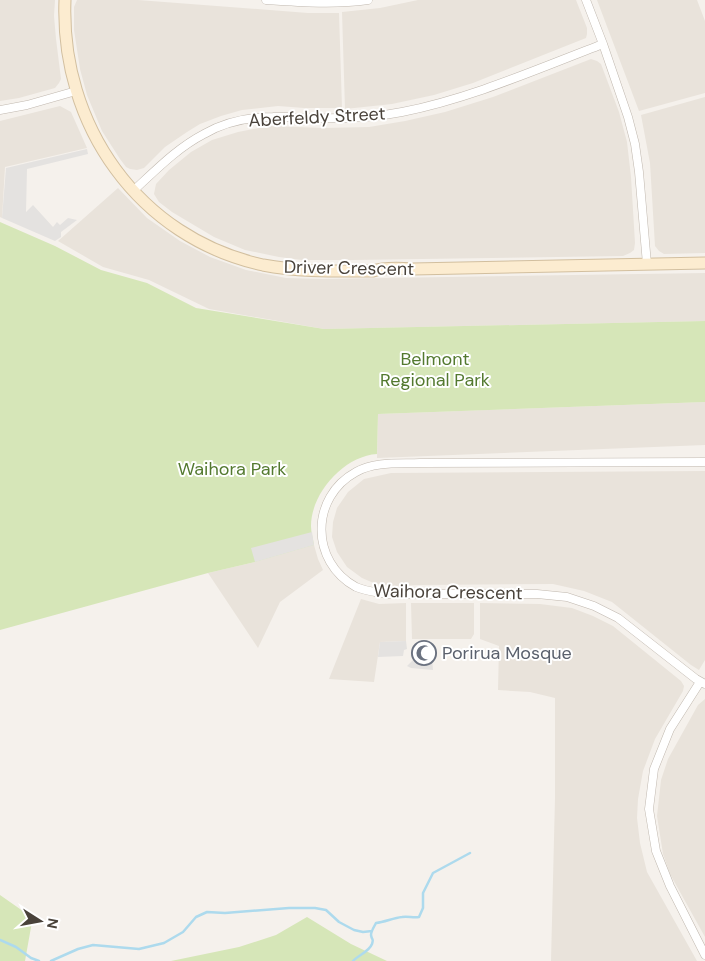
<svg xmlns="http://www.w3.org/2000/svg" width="705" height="961" font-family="'DM Sans',sans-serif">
<rect width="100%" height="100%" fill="#f5f1ec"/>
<path fill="#e9e3db" d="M0 0H55L54 16 56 39 61 79 59 83 55 88 19 98 0 101Z
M77 0H138L308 13H339L342 108H304L278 106 242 110 221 116 200 124 187 132 165 147 144 168 137 170 130 169 126 167 120 159 102 131 87 95 80 69 74 30V7Z
M418 0H576L587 28V34L586 38 473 83 434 95 392 104 345 109 342 12 380 8Z
M597 0H697L705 21V93L639 111Z
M591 59 597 61 601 64 619 112 627 142 631 177 635 243 634 250 630 253 623 256 352 260H302L279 257 245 250 214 237 172 212 159 202 154 194 156 184 169 170 191 152 212 140 238 132 269 126 324 128 369 127 405 121 445 112 493 97Z
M705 97V253L664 254 659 251 655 246 650 163 641 115Z
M60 106 71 112 87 148 5 167 2 218 0 217V121Z
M118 188 147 218 180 241 210 257 246 270 286 278 323 279 705 273V321L324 329 209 309 149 280 103 267 58 241Z
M705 402V445L377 458 378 414Z
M705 471V660L699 670 691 665 612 602 584 591 553 584 419 585 397 586 376 584 362 578 347 567 337 552 332 537 333 522 337 508 348 492 364 479 391 473Z
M314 545 318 559 323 570 280 602 258 648 208 573 255 562Z
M361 599 379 604 406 603V641L380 642 374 682 329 679Z
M411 603H474V634L471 639H412Z
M480 603 540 604 572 608 593 616 613 626 681 681 684 686 683 691 655 739 643 771 638 799 637 818 640 843 647 872 697 961H551L555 798V698L530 692 498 690 499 646 480 639Z
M705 699V937L670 874 663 854 657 816 661 780 668 759 698 705Z"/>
<path fill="#d6e6b8" d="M0 222 55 246 101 270 147 283 196 308 324 329 705 321V402L378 414 377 454C344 456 311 493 311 526 311 532 313 539 314 545L255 562 208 573 0 630Z
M0 895 30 916H33L25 961H0Z
M307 917 351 944 387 961H171L239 947 276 935Z"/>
<path fill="#e4e2e0" d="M87 149 88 154 27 169 26 212 33 205 53 227 57 222 60 225 68 218 77 220 61 232V237L55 241 2 218 6 168Z
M312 532 314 545 255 562 251 548Z
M406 641 407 649 404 650 403 656 378 657 380 642Z
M432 657 433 670 411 668 407 666 413 660 431 659V658Z"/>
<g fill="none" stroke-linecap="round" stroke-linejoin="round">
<path stroke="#addaed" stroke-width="2.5" d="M0 940 16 947 31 958 39 961
M51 961 78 949 93 945 139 949 164 943 183 932 196 917 207 912 225 913 289 908H315L326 910 339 922 354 930 363 932 372 931
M353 961C358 955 369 952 372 944 374 938 372 941 371 935 371 931 374 927 376 923 385 922 393 918 402 917 408 916 413 918 419 917L423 908V893L433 873 470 853"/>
<defs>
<path id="street" d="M266 0C300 2 334 5 368 0
M586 0 603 44 628 117 635 144 639 172 647 264
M0 110 27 105 76 91
M133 191C156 170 177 148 204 134 225 122 250 117 273 117 286 116 299 118 311 118 341 119 372 118 402 112 472 98 537 69 603 44
M705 462 420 463C400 464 375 461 356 472 310 497 310 562 356 587 365 591 376 592 386 594H537L567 597 594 606 618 618 696 679 705 684
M700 682 670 729 654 769 649 809 656 851 670 886 705 955"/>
<path id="secondary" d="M65 0C60 125 139 238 263 265 299 272 336 271 373 271 385 267 400 268 413 269L705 263"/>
</defs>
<use href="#street" stroke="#c0b8af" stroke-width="9"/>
<use href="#secondary" stroke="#d2bf9f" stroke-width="13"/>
<use href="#street" stroke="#fff" stroke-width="8"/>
<use href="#secondary" stroke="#fcecd0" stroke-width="11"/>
</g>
<defs>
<symbol id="mosque-ring" viewBox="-11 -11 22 22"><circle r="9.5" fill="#fff" stroke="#6b7280" stroke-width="1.5"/><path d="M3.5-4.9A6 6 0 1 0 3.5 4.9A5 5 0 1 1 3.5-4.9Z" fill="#6b7280"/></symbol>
</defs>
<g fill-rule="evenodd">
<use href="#mosque-ring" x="410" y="639" width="28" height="28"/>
</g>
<g text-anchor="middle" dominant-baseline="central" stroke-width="4" stroke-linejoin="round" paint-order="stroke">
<g font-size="18" fill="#49423a" stroke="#fff">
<text transform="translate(317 117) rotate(-3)">Aberfeldy Street</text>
<text transform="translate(349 268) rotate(1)">Driver Crescent</text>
<text transform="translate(448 592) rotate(1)">Waihora Crescent</text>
</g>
<g font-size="18" fill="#53792f" stroke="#fff">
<text x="435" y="359">Belmont<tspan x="435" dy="21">Regional Park</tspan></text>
<text x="232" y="469">Waihora Park</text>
</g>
<g font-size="18" fill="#5b616d" stroke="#fff" text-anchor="start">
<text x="442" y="653">Porirua Mosque</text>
</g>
</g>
<g transform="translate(40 921) rotate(101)" stroke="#ffffff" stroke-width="4" paint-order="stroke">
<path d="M0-4L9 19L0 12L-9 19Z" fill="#49423a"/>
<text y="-8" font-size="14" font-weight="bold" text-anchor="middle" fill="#49423a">N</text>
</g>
</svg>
